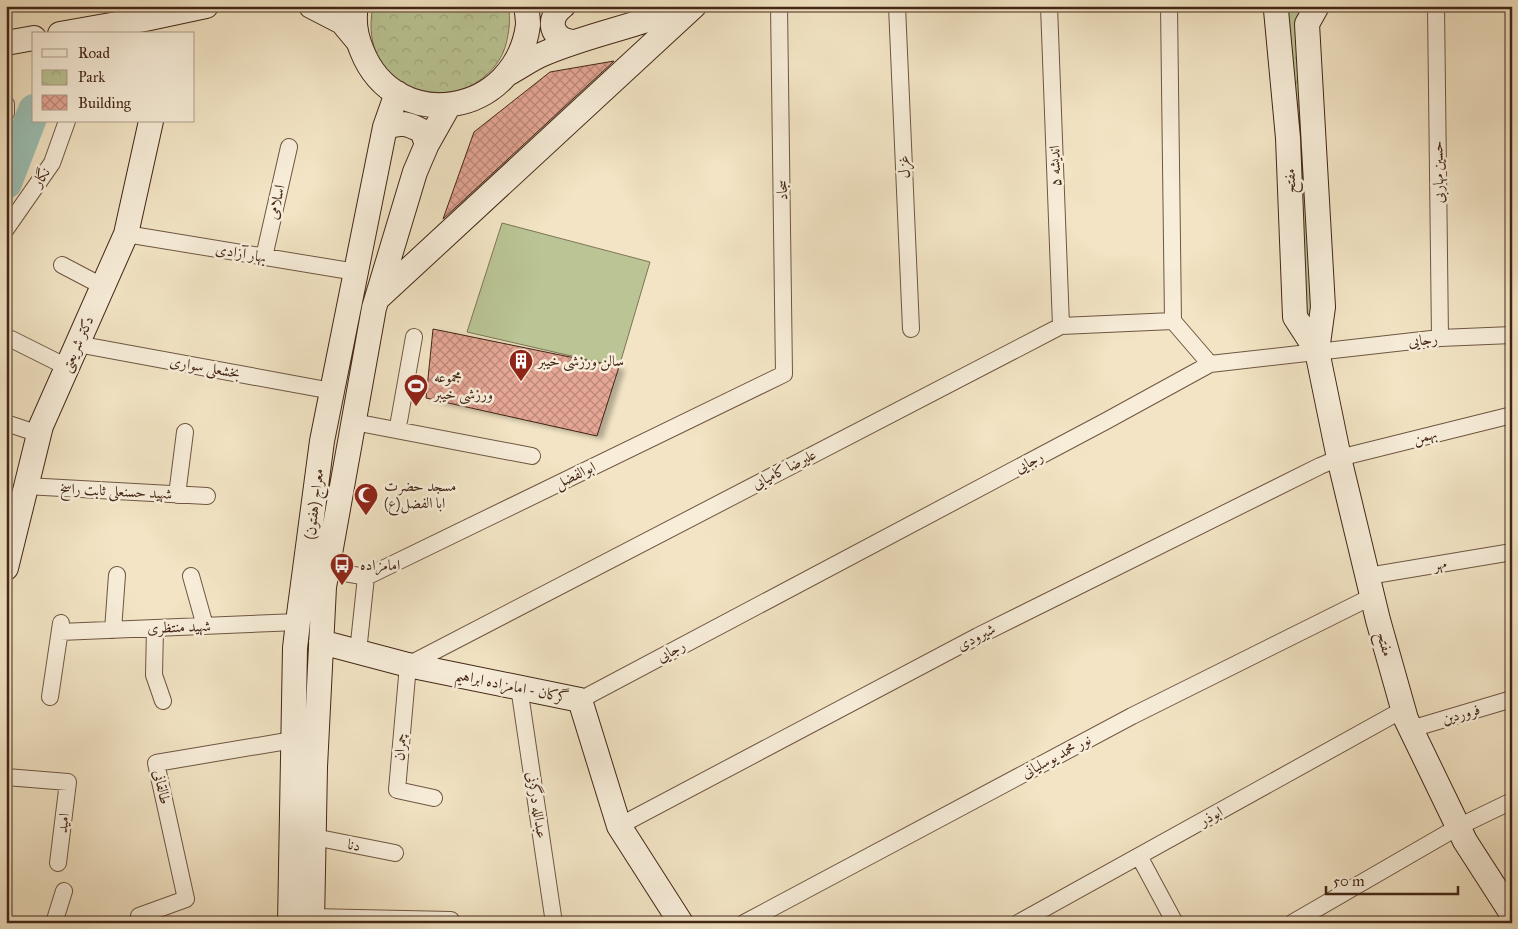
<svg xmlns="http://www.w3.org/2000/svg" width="1518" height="929" font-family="'IM FELL Great Primer',Amiri,serif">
<defs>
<pattern id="forest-firs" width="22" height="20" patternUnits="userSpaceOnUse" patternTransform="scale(1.25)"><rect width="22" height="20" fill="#bac494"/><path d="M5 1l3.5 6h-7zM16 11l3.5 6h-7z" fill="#a1a87f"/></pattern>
<pattern id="park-crowns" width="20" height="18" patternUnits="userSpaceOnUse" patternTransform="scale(1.25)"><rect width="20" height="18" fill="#bac494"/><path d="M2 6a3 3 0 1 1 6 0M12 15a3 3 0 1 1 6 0" fill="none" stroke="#a1a87f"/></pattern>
<pattern id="building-cross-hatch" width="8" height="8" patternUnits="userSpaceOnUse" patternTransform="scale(1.25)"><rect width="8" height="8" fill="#e5a695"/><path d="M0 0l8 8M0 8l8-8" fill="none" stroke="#bb8779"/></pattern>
<filter id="shadow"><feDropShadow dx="5.5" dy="3" stdDeviation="2.5" flood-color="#0004"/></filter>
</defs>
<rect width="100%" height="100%" fill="#f2e4c4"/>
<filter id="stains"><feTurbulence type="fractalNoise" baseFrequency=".004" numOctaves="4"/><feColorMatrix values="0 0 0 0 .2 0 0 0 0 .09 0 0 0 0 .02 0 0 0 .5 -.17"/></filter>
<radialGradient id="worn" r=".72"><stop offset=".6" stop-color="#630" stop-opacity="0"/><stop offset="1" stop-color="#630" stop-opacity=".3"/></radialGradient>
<path fill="#bac494" stroke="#7e7555" d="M502 223 650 262 619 367 467 332Z"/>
<path fill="url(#forest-firs)" stroke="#7e7555" d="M1282 6H1308L1314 334 1301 316Z"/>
<path fill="url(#park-crowns)" stroke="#7e7555" d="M373 6H508C511 18 509 32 506 44 502 60 492 71 480 80 445 105 393 91 376 52 370 38 370 21 373 6Z"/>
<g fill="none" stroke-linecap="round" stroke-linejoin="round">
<path stroke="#9bbfb4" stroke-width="32" d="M6 183 34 110"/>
</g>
<path fill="url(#building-cross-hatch)" stroke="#432616" filter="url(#shadow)" d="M614 61 443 219 474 132 550 72Z
M433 329 619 367 597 436 426 398Z"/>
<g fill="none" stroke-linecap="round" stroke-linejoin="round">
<defs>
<path id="street" d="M897 6 911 329
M1049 6 1061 326
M1169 6 1173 321 1210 364
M1436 6 1440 338
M6 104V113
M6 229 52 163 67 121
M126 234 356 272
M264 257 289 147
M62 265 102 286
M11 339 67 367
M77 344 332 391
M399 421 414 337
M354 422 532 456
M6 423 39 434
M26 486 207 496
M177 495 185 432
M327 570 366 577
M191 576 205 626
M1368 576 1512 552
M366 577 784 374 779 6
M155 628 154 675 163 701
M113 630 117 575
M60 632 298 622
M358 652 366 577
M519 687 554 923
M50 697 61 623
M580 700 1106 421 1210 364 1440 338 1512 335
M1411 729 1512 699
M6 777 68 782 58 863
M434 798 397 790 408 665 1061 326 1173 321
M619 826 978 636 1320 466 1339 458 1512 415
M314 837 395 853
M1139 856 1175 923
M139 916 186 899 156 763 293 740
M312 917 451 920
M54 923 64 891
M744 923 1132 716 1373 596
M1018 923 1404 709
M1292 923 1458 827 1512 801"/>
<path id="secondary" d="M311 6 342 22 357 40
M356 6C353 21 356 37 362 51 396 136 516 116 528 25 528 19 527 12 526 6
M563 6C546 19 551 39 572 42
M1274 6 1276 10 1288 138 1295 317 1317 351 1323 307 1307 24 1317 6
M60 34 145 19 206 6
M6 43 34 38
M509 73C520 67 531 59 543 54 589 34 639 26 685 6
M385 127C402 122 407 123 422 131L427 144
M378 298 694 6
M1317 351 1339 458 1378 620 1406 719 1465 841 1512 914
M6 568 41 426 126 234 151 121
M321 642 408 665 580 700 619 826 681 923
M290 923 295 648 298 622 322 441 385 127 397 93
M312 923 315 767 324 587 374 308 415 172 427 144 449 105"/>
</defs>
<use href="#street" stroke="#6f5642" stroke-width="18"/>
<use href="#secondary" stroke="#432616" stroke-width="26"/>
<use href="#street" stroke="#f7edd9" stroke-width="16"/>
<use href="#secondary" stroke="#f7edd9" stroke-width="24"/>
</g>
<defs>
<symbol id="building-pin" viewBox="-11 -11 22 30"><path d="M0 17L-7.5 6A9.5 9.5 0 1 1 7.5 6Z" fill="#8f2418" stroke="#f7edd9"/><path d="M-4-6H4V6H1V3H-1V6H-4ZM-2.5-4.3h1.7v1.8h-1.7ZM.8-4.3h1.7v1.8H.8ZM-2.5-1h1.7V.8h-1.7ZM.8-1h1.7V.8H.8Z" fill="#fff"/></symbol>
<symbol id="stadium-pin" viewBox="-11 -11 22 30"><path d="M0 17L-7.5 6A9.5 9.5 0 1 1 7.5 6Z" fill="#8f2418" stroke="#f7edd9"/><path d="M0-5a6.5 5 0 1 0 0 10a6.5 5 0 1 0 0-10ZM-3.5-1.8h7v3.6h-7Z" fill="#fff"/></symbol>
<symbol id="mosque-pin" viewBox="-11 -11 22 30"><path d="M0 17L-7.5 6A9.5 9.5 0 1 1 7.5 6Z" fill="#8f2418" stroke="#f7edd9"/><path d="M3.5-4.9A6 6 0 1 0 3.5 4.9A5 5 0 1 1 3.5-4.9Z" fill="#fff"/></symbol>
<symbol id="bus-pin" viewBox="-11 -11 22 30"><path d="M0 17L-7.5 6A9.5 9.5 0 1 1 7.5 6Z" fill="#8f2418" stroke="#f7edd9"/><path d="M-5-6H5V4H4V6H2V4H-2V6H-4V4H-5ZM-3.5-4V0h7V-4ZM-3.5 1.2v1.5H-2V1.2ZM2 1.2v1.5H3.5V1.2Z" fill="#fff"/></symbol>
</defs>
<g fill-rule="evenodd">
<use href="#building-pin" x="507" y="347" width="28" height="38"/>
<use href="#stadium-pin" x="402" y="372" width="28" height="38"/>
<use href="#mosque-pin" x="352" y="481" width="28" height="38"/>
<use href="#bus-pin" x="328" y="551" width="28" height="38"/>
</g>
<g text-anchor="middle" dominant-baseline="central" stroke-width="5" stroke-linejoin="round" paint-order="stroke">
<g font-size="15" fill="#432616" stroke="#f7edd9">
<text transform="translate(1055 166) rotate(-92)">اندیشه ۵</text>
<text transform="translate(904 167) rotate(-93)">غزل</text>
<text transform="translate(1438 172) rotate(-91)">حسین مهاربی</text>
<text transform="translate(41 177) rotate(-55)">نگار</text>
<text transform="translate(1290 181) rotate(-92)">مفتح</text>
<text transform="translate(782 190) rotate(-91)">سجاد</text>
<text transform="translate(276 202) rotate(-77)">اسلامی</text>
<text transform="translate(241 253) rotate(10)">بهار آزادی</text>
<text transform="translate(1423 340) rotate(-6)">رجایی</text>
<text transform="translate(77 344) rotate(-66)">دکتر شریعتی</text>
<text transform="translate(205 367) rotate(10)">بخشعلی سواری</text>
<text transform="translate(1425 436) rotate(-14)">بهمن</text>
<text transform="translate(1029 462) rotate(-28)">رجایی</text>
<text transform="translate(784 469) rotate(-27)">علیرضا کامیابی</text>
<text transform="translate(575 475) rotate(-26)">ابوالفضل</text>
<text transform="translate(116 491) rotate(3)">شهید حسنعلی ثابت راسخ</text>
<text transform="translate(314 504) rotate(-83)">معراج (هفتون)</text>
<text transform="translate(1440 564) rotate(-10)">مهر</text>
<text transform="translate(179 627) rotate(-2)">شهید منتظری</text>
<text transform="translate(976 637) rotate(-27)">شیرودی</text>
<text transform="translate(1385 644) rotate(74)">مفتح</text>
<text transform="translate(671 651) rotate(-28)">رجایی</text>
<text transform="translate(512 686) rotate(12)">گرکان - امامزاده ابراهیم</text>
<text transform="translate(1461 714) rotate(-16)">فروردین</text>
<text transform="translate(400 747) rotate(-85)">چمران</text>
<text transform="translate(1056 756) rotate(-28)">نور محمد یوسلیانی</text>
<text transform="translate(162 787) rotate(78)">طالقانی</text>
<text transform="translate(537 805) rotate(81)">عبدالله درگزنی</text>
<text transform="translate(1211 816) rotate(-29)">ابوذر</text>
<text transform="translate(63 823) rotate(-83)">امید</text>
<text transform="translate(354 845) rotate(11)">دنا</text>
</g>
<g font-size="15" fill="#432616" stroke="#f7edd9" text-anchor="start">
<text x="538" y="361">سالن ورزشی خیبر</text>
<text x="434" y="377">مجموعه<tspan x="434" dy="17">ورزشی خیبر</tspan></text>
<text x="384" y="486">مسجد حضرت<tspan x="384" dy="17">ابا الفضل(ع)</tspan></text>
<text x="360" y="565">امامزاده</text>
</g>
</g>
<rect width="1518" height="929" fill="none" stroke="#f2e4c4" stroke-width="25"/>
<rect x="8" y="8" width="1503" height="914" fill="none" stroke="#432616" stroke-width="2.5"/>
<rect x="12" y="12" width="1493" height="904" fill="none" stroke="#432616"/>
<rect x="32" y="32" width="162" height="90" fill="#f7edd9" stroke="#af9d8b"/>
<rect x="42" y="49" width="25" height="8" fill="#f7edd9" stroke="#af9d8b"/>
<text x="78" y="58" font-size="15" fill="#432616">Road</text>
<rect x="42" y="70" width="25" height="15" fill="url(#park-crowns)" stroke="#af9d8b"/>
<text x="78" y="82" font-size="15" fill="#432616">Park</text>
<rect x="42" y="95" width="25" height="15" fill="url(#building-cross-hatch)" stroke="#af9d8b"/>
<text x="78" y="108" font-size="15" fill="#432616">Building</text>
<path d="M1326 886v8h132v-8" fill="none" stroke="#432616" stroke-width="2.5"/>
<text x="1333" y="886" font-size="15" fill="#432616" stroke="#f7edd9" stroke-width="4" paint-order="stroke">50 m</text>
<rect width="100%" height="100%" filter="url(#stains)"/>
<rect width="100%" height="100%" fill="url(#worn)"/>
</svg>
